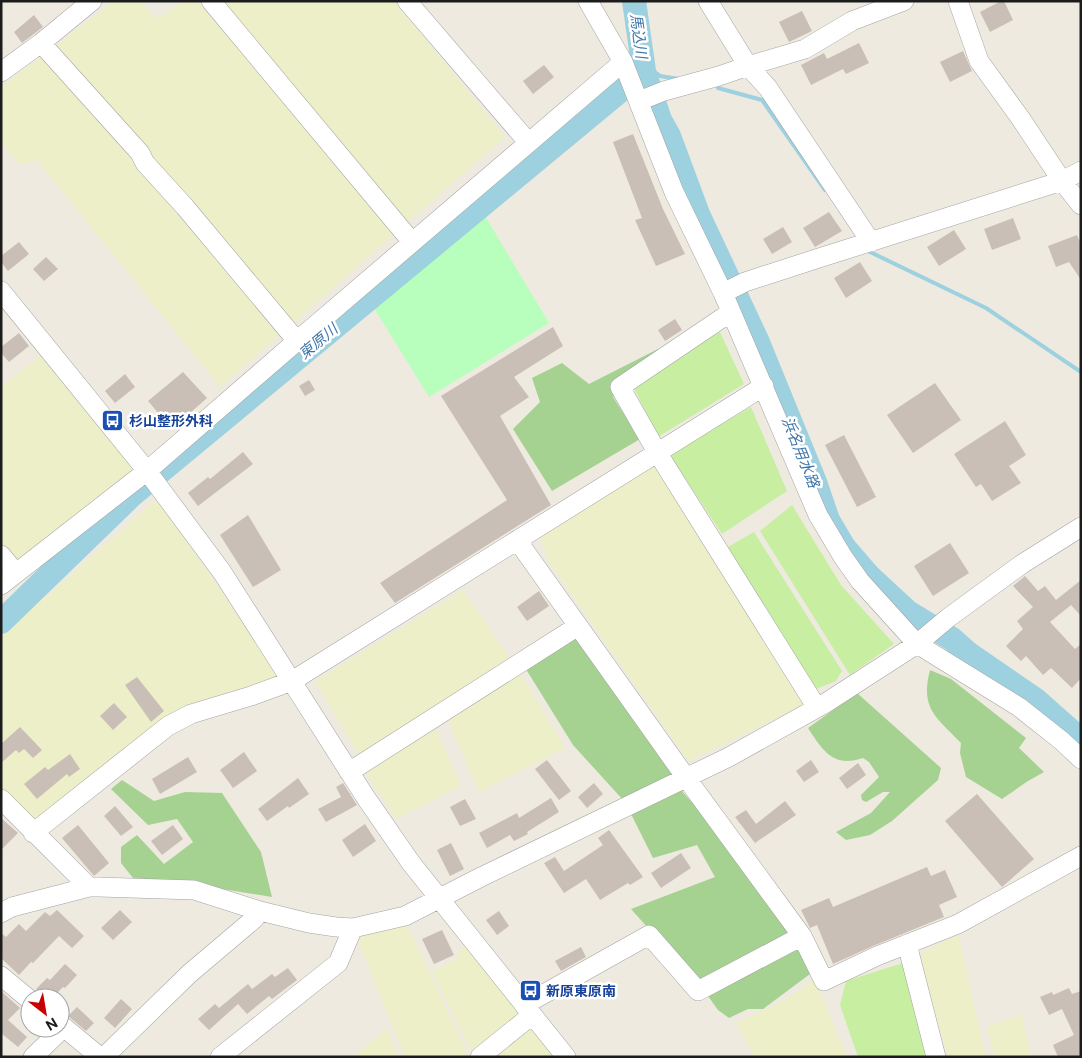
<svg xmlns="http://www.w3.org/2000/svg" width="1082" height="1058" font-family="'Public Sans','Noto Sans JP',sans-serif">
<rect width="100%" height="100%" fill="#eeeae0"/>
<path fill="#edefc9" d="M114 1H141L156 18 186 1H394L505 137 220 387 37 160 19 165 1 141V87Z
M49 349 135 472 1 585V387Z
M659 461 813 701 688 761 547 559 540 535Z
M158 498 279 677 177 721 33 833 1 799V636Z
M463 590 511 660 361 758 315 681Z
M520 673 565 748 479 792 448 720Z
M436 729 461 786 396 819 365 772Z
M407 925 467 1052 462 1057H405L358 941 362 935Z
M958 934 986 1057H948L918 955Z
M466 945 520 1013 472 1052 432 972 460 956 458 950Z
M814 978 847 1057H755L736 1023 787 999Z
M1022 1014 1031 1057H994L987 1027Z
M531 1023 556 1057H488Z
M387 1028 398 1057H353Z"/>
<path fill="#c7eea1" d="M720 332 744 384 658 437 631 382Z
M751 407 787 491 722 534 669 454Z
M792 505 841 585 894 644 850 675 760 531Z
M754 532 842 671 836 681 816 689 770 622 728 547Z
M903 963 927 1057H858L840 1005 846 981Z"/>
<path fill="#a5d191" d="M658 349 662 355 613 397 640 439 552 491 513 429 540 402 532 378 562 363 589 384Z
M578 636 677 774 624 801 573 745 524 666Z
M930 670 951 679 1026 738 1019 748 1044 772 1028 781 1002 799 966 777 960 753 961 743C936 717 920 709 930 670Z
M857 693 941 768 938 780 892 821 870 835 846 840 836 832 871 813 890 792H883L866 802 862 800 861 795 879 777 869 762 863 758C833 768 823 751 808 728Z
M122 780 154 801 185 792 222 793 261 852 272 897 180 882 133 878 121 863V847L137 835 164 864 193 842 177 819 148 825 111 789Z
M680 789 740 857 814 971 763 1009H748L729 1018 718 1010 703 989 631 909 715 877 697 845 653 858 631 814Z"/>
<path fill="#b8febd" d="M485 216 549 323 429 397 374 308Z"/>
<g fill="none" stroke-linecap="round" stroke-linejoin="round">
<path stroke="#9dd1e0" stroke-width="4" d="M644 71 650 69 660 76 679 79
M718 88 762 100 825 190
M868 251 986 308 1081 372"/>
<path stroke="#9dd1e0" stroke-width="24" d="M634 1 644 71 660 120 669 136 698 214 757 340 815 482 828 520 844 547 869 576 908 612 952 639 969 654 1036 700 1081 740
M1 622 132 495 644 71"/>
</g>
<path fill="#cabfb6" d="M1001 1H1004L1013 20 990 32 980 12Z
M802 11 812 31 789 42 779 22Z
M34 15 43 27 22 43 14 32Z
M859 43 869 63 846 74 843 69 811 85 801 65 824 53 827 59Z
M963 51 972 71 950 82 940 62Z
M544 65 554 77 533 94 523 81Z
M633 134 663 209 685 254 656 266 635 220 642 218 613 142Z
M829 212 842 231 815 247 803 228Z
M1013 218 1021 239 992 250 984 229Z
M783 227 792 242 772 254 763 239Z
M954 230 966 249 939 266 927 247Z
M1077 235 1081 244V280L1069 262 1056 267 1048 246Z
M19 242 29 254 8 271 1 262V256Z
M46 257 58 269 44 281 33 269Z
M860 262 872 281 846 298 834 278Z
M675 319 682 330 665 341 658 330Z
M553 327 563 346 514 377 529 397 500 416 551 505 395 603 380 583 507 500 441 396Z
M19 333 29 346 9 362 1 353V347Z
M183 372 207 398 172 429 148 401Z
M125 374 135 387 115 403 105 391Z
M309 380 315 390 305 396 299 386Z
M935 383 961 420 913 453 887 415Z
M1005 421 1026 455 1009 466 1021 483 992 501 981 484 976 487 954 454Z
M844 435 876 497 857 507 825 445Z
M243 452 253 464 198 506 188 493 208 477 210 479Z
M248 515 281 570 253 587 220 535Z
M950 543 969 573 933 596 914 566Z
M1025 576 1038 591 1045 586 1056 600 1081 580V616L1071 605 1050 622 1075 649 1081 644V678L1072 688 1051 668 1043 675 1026 656 1021 661 1006 646 1023 629 1017 621 1033 607 1013 586Z
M539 591 549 606 527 621 517 607Z
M137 677 164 711 151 722 125 685Z
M114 703 127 717 113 730 100 716Z
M20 727 42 750 33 758 24 749 19 753 16 750 1 763V744Z
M244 752 257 771 233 788 220 770Z
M70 754 80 769 69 777 67 774 37 799 24 784 45 767 48 770Z
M188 757 197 772 160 794 152 779Z
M547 760 571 791 559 800 535 769Z
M811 760 819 772 804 782 796 771Z
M858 763 866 775 847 789 839 778Z
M298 778 309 794 289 808 288 806 267 821 258 809Z
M343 783 357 805 326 822 318 809 341 797 336 787Z
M594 783 603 794 587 808 578 797Z
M977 794 1034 859 1002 887 945 821Z
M551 798 559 812 527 832 528 834 514 841 510 835 487 848 479 833 517 813 519 818Z
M465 799 476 819 460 826 450 807Z
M785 801 796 815 755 843 735 817 746 810 756 824Z
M115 806 133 827 121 836 104 816Z
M1 818 18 833 1 850Z
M365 824 376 841 353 857 342 840Z
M78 825 109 863 94 876 62 838Z
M173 825 183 839 162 855 151 841Z
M609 830 643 877 630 885 628 883 600 900 586 879 564 893 544 863 555 857 564 871 603 845 598 838Z
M451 843 464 869 450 876 437 850Z
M681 853 691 868 661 888 651 873Z
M927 867 931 876 945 870 957 897 939 905 944 917 873 946 833 964 817 925 810 928 801 910 829 898 833 907Z
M57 910 84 936 72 948 59 936 33 963 31 962 19 975 1 958V933L6 937 19 924 26 931 45 912 50 916Z
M120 910 132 922 113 940 101 928Z
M499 911 509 926 497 935 486 920Z
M442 930 454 955 434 964 422 939Z
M581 947 586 957 561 971 555 961Z
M65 964 77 975 65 988 63 987 52 998H45L36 989 47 978 50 980Z
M288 968 297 980 272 999 269 996 247 1014 238 1004 209 1030 198 1019 215 1004 219 1008 248 984 252 989 272 974 275 977Z
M1069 988 1072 994 1081 991V1057H1058L1053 1045 1074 1035 1062 1009 1049 1015 1040 997 1052 992 1053 995Z
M1 991 20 1008 8 1020 27 1037 18 1047 1 1033Z
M121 999 132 1009 115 1028 104 1018Z
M77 1007 94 1023 86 1031 68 1016Z"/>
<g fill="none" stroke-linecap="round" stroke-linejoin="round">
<defs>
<path id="minor" d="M211 1 412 242
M407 1 528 142
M588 1 623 62 674 192 723 293 818 515 843 557 860 581 917 644 1019 707 1062 741 1081 759
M708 1 748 66 768 88 871 242
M958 1 979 61 1021 119 1062 181 1081 205
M41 43 140 153 145 163 185 207 297 341
M1 72 41 43 92 1
M639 101 664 91 719 76 748 66 805 49 852 21 904 1
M1 291 147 471 222 572 366 798 411 863 566 1057
M723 293 745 282 819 258 1062 181 1081 171
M731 312 620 387 657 452 817 708
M517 540 687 779 802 936 824 981 877 956 958 924 1081 856
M1 555 16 573
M1 585 147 471 297 341 623 62
M349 772 578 626
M1 799 89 887
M33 833 168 726 191 714 251 696 292 681 764 386
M1 913 12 907 89 887H99L194 890 260 911 309 923 336 927 353 928 405 916 481 877 729 757 824 704 917 644 948 618 1022 564 1081 527
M907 944 936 1057
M1 976 30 1000
M524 1005 649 935 698 991 802 936
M60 1024 100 1057
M33 1057 64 1027
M104 1057 189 974 254 919 260 911
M220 1057 338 963 353 928
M480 1057 532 1015"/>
</defs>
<use href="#minor" stroke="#a3a3a3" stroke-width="20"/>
<use href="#minor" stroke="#fff" stroke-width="19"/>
</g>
<defs>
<symbol id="bus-square" viewBox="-11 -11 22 22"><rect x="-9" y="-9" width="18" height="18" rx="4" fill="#1a4fb4" stroke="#fff"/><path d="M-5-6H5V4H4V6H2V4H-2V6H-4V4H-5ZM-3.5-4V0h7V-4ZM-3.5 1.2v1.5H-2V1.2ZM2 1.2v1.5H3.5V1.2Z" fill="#fff"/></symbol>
</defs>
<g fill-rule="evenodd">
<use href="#bus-square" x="100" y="408" width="25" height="25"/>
<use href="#bus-square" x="518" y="978" width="25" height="25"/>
</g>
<g text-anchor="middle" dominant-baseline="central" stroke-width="5" stroke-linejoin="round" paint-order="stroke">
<g font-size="14" font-weight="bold" fill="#164399" stroke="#fff" text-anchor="start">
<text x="129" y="421">杉山整形外科</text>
<text x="546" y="991">新原東原南</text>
</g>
<g font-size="15" font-style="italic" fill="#3f76aa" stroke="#fff">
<text transform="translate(639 36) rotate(82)">馬込川</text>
<text transform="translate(318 341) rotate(-40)">東原川</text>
<text transform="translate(801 452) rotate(68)">浜名用水路</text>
</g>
</g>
<rect width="1082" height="1058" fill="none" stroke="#1c1c1c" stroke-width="5"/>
<g transform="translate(45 1013) rotate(149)"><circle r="24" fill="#ffffff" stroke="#a4a4a4"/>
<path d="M0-4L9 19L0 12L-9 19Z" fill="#c80001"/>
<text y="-8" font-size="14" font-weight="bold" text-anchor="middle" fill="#1c1c1c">N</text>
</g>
</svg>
